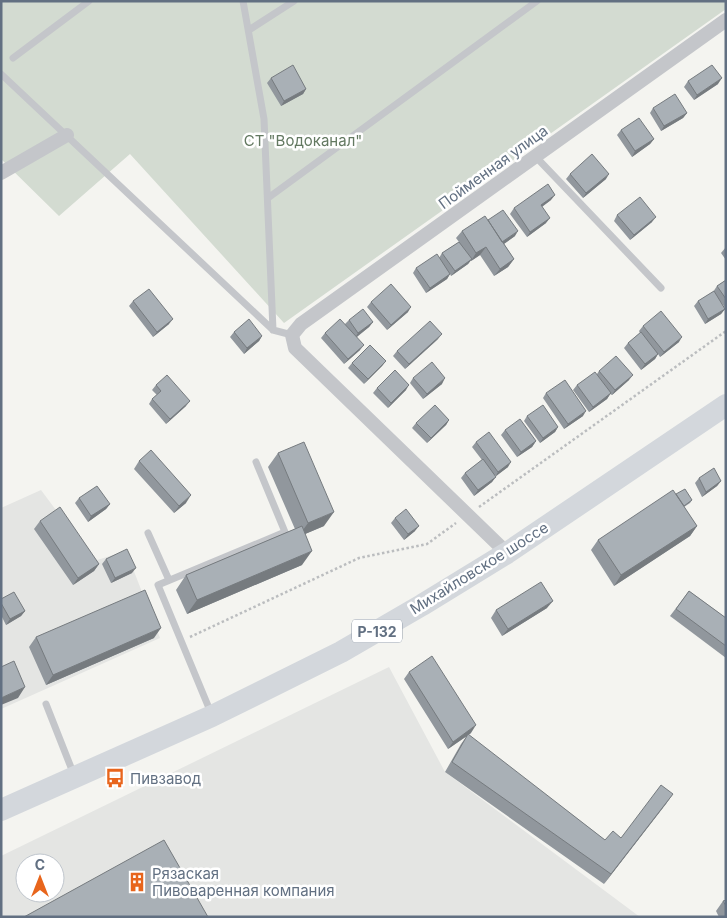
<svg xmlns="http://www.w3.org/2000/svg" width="727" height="918" font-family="Inter,sans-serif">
<rect width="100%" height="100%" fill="#f4f4f0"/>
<path fill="#e4e5e3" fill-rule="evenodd" d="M41 490 94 561 126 551 160 638 1 709V508Z
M389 667 445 772 640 917H1V856ZM25 863H55V893H25Z"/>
<path fill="#d3dbd1" d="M1 1H726V9L284 323 130 154 59 216 1 159Z"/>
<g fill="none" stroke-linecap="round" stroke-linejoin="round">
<path stroke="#bbbdbf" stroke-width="2.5" stroke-dasharray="2.5 2.5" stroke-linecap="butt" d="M479 507 726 331
M190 637 359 558 427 544 456 523"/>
<path stroke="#c4c6ca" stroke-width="7" d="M243 1 264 119 273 330
M249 30 294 1
M13 58 89 1
M1 74 273 330 292 335
M535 156 661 288
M268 198 537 1
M148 533 169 580
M46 704 74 775
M211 713 158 585 285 532 256 462"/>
<path stroke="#c4c6ca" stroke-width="14" d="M1 173 67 135
M507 553 295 348 292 335 301 324 726 20"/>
<path stroke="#d3d7dc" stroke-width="22" d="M1 810 212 716 341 652 422 605 507 553 726 405"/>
</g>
<path fill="#91979d" d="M271 78 306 89 303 94 281 106 267 83Z
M688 81 718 84 694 100 684 87Z
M653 108 687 113 683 118 661 131 650 113Z
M621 130 654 139 650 144 632 157 617 135Z
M570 174 606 179 583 198 566 179Z
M551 200 542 207 546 223 527 237 510 214 514 208Z
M617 215 652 222 630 240 614 221Z
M488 220 515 236 504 244 514 259 508 267 494 276 480 255 471 261V260L468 264 451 276 450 274 447 279 426 293 413 273 416 268 439 258 442 253 459 242 456 238 462 231Z
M726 247V260L721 253Z
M726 280V309L721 302 725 309 721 314 705 324 694 306 698 301 713 292 717 286Z
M133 301 169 324 153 337 129 306Z
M371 302 408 312 387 330 367 307Z
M349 320 373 322 369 327 357 337 360 350 344 364 321 338 325 333 345 324Z
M643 326 679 342 660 357 658 354 655 359 641 370 624 348 628 343 640 333 639 331Z
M234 332 262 336 259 341 244 354 230 337Z
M438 339 405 369 393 356 397 351Z
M386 361 382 366 364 384 348 368 352 363Z
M599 371 629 380 612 395 610 394 607 399 589 412 573 390 577 385 597 374Z
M413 378 442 384 423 399 410 383Z
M156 385 186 406 166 424 149 404 152 399 157 395 152 390Z
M377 388 406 390 388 408 373 393Z
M546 393 583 416 564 429 543 398Z
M527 416 558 427 555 432 540 443 524 421Z
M449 420 446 425 427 443 412 428 416 423Z
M505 430 536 441 532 447 517 457 501 435Z
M476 442 508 467 495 476 492 482 474 496 461 478 465 473 482 460 472 447Z
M278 453 324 526 305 534 302 565 187 614 176 590 186 575 295 529 268 467Z
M139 461 186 503 174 513 134 469Z
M699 478 721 481 717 486 702 497 695 483Z
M676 494 692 500 690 503 684 507 697 526 690 536 614 586 591 550 598 540Z
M79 498 110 504 106 509 88 522 75 503Z
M395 518 415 531 404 540 391 523Z
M40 521 99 564 94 571 73 585 34 529Z
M106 559 132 573 111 583 102 564Z
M689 591 726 618V658L670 616Z
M1 599 25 611 21 616 6 625 1 615Z
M547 608 502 636 491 618 496 610Z
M36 637 154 638 46 685 29 647Z
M409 672 471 733 468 735 605 840 621 838 673 794 604 884 445 772 461 744 467 736 448 749 404 679Z
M723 901 726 906V917H719L716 911Z"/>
<path fill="#767b7f" d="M722 78 718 84 694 100 697 95Z
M306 89 303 94 281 106 284 101Z
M687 113 683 118 661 131 664 126Z
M654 139 650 144 632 157 635 151Z
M609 174 606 179 583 198 586 193Z
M555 195 551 200 537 210 541 205Z
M656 217 652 222 630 240 634 235Z
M550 218 546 223 527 237 530 232Z
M518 231 515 236 498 248 501 243Z
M486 247 480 255 471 261 476 253Z
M472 259 468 264 451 276 455 271Z
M514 259 508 267 494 276 500 269Z
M450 274 447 279 426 293 430 288Z
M411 307 408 312 387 330 391 325Z
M725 309 721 314 705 324 708 319Z
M173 319 169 324 153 337 157 332Z
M373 322 369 327 355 338 358 333Z
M442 334 438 339 405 369 409 364Z
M262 336 259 341 244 354 247 348Z
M682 337 679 342 660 357 664 352Z
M364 345 360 350 344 364 348 359Z
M658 354 655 359 641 370 645 364Z
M386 361 382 366 364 384 368 379Z
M633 375 629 380 612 395 615 390Z
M445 378 442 384 423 399 427 394Z
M409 385 406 390 388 408 391 403Z
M611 393 607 399 589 412 593 407Z
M190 401 186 406 166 424 170 419Z
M586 411 583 416 564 429 568 424Z
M449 420 446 425 427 443 431 438Z
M558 427 555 432 540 443 543 438Z
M536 441 532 447 517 457 521 452Z
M511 462 508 467 495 477 498 472Z
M496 477 492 482 474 496 478 490Z
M721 481 717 486 702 497 706 492Z
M191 495 186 503 174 513 179 506Z
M110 504 106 509 88 522 91 516Z
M334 512 324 526 298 537 308 523Z
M419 526 415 531 404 540 408 534Z
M697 526 690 536 614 586 621 575Z
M312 551 302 565 187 614 197 600Z
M99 564 94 571 73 585 78 578Z
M136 568 132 573 111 583 115 578Z
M553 601 547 608 502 636 508 629Z
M25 611 21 616 6 625 10 619Z
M161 628 154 638 46 685 53 675Z
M25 687 18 698 1 705V698Z
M476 725 471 733 448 749 453 742Z
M673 794 666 804 604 884 611 874Z"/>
<path fill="#a9b0b6" stroke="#767b7f" d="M293 65 306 89 284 101 271 78Z
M712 65 722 78 697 95 688 81Z
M675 94 687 113 664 126 653 108Z
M639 118 654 139 635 151 621 130Z
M592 154 609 174 586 193 570 174Z
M548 184 555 195 541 205 550 218 530 232 514 208Z
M640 197 656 217 634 235 617 215Z
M503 210 518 231 502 242 488 220Z
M485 216 514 259 500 269 486 247 476 253 462 231Z
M459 242 472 259 455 271 442 253Z
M437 254 450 274 430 288 416 268Z
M726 280V299L717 286Z
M391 284 411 307 391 325 371 302Z
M149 289 173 319 157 332 133 301Z
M714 291 725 309 708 319 698 301Z
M363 309 373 322 358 333 349 320Z
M661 311 682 337 664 352 643 326Z
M249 319 262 336 247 348 234 332Z
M340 319 364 345 348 359 325 333Z
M430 321 442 334 409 364 397 351Z
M641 332 658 354 645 364 628 343Z
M370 345 386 361 368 379 352 363Z
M616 356 633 375 615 390 599 371Z
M432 362 445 378 427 394 413 378Z
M395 370 409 385 391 403 377 388Z
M595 372 611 393 593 407 577 385Z
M167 375 190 401 170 419 152 399 161 391 156 385Z
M565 380 586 411 568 424 546 393Z
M435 405 449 420 431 438 416 423Z
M543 405 558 427 543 438 527 416Z
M520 419 536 441 521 452 505 430Z
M489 432 511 462 498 472 476 442Z
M304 442 334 512 308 523 278 453Z
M151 450 191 495 179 506 139 461Z
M483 459 496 477 478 490 465 473Z
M714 468 721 481 706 492 699 478Z
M97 486 110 504 91 516 79 498Z
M685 489 692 500 684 506 676 494Z
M673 490 697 526 621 575 598 540Z
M60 507 99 564 78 578 40 521Z
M406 509 419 526 408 534 395 518Z
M302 526 312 551 197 600 186 575Z
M127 549 136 568 115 578 106 559Z
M541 582 553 601 508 629 496 610Z
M145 590 161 628 53 675 36 637Z
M689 591 726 618V646L676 609Z
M14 592 25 611 10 619 1 603V599Z
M432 656 476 725 453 742 409 672Z
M14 661 25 687 1 698V667Z
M468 734 605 840 613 831 621 838 661 785 673 794 611 874 452 762Z
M164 840 208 917H24Z
M726 900V906L723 901Z"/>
<defs>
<symbol id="bus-bare" viewBox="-9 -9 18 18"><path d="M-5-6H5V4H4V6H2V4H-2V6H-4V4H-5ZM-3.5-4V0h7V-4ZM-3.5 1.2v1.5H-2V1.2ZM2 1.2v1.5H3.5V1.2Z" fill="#e8651c" stroke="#fff" stroke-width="2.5" paint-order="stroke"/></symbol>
<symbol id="building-bare" viewBox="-9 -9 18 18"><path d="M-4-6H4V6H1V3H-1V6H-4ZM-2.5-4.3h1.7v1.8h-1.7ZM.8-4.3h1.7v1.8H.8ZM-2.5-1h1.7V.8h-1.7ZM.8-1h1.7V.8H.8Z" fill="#e8651c" stroke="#fff" stroke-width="2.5" paint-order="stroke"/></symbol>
</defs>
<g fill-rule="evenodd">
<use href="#bus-bare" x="101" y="764" width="28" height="28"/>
<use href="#building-bare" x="123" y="868" width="28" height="28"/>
</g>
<g text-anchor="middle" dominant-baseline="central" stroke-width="5" stroke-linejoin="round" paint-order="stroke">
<rect fill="#fff" stroke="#919ba8" stroke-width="1" x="352" y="619.5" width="50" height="23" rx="4"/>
<g font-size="14" font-weight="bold" fill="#627082">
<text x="377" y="631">Р-132</text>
</g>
<g font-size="15" fill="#637961" stroke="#fff">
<text x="303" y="140">СТ "Водоканал"</text>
</g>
<g font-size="15" fill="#627082" stroke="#fff">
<text transform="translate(493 167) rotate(-36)">Пойменная улица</text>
<text transform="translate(479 568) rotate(-32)">Михайловское шоссе</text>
</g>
<g font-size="15" fill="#627082" stroke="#fff" text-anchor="start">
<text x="130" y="778">Пивзавод</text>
<text x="152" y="873">Рязаская<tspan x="152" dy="17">Пивоваренная компания</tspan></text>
</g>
</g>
<rect width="727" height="918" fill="none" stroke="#627082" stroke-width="5"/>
<g transform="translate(40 878)"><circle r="24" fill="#ffffff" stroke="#c0c6cd"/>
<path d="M0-4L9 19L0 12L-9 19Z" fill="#e8651c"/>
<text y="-8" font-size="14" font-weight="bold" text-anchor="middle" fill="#627082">С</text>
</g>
</svg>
